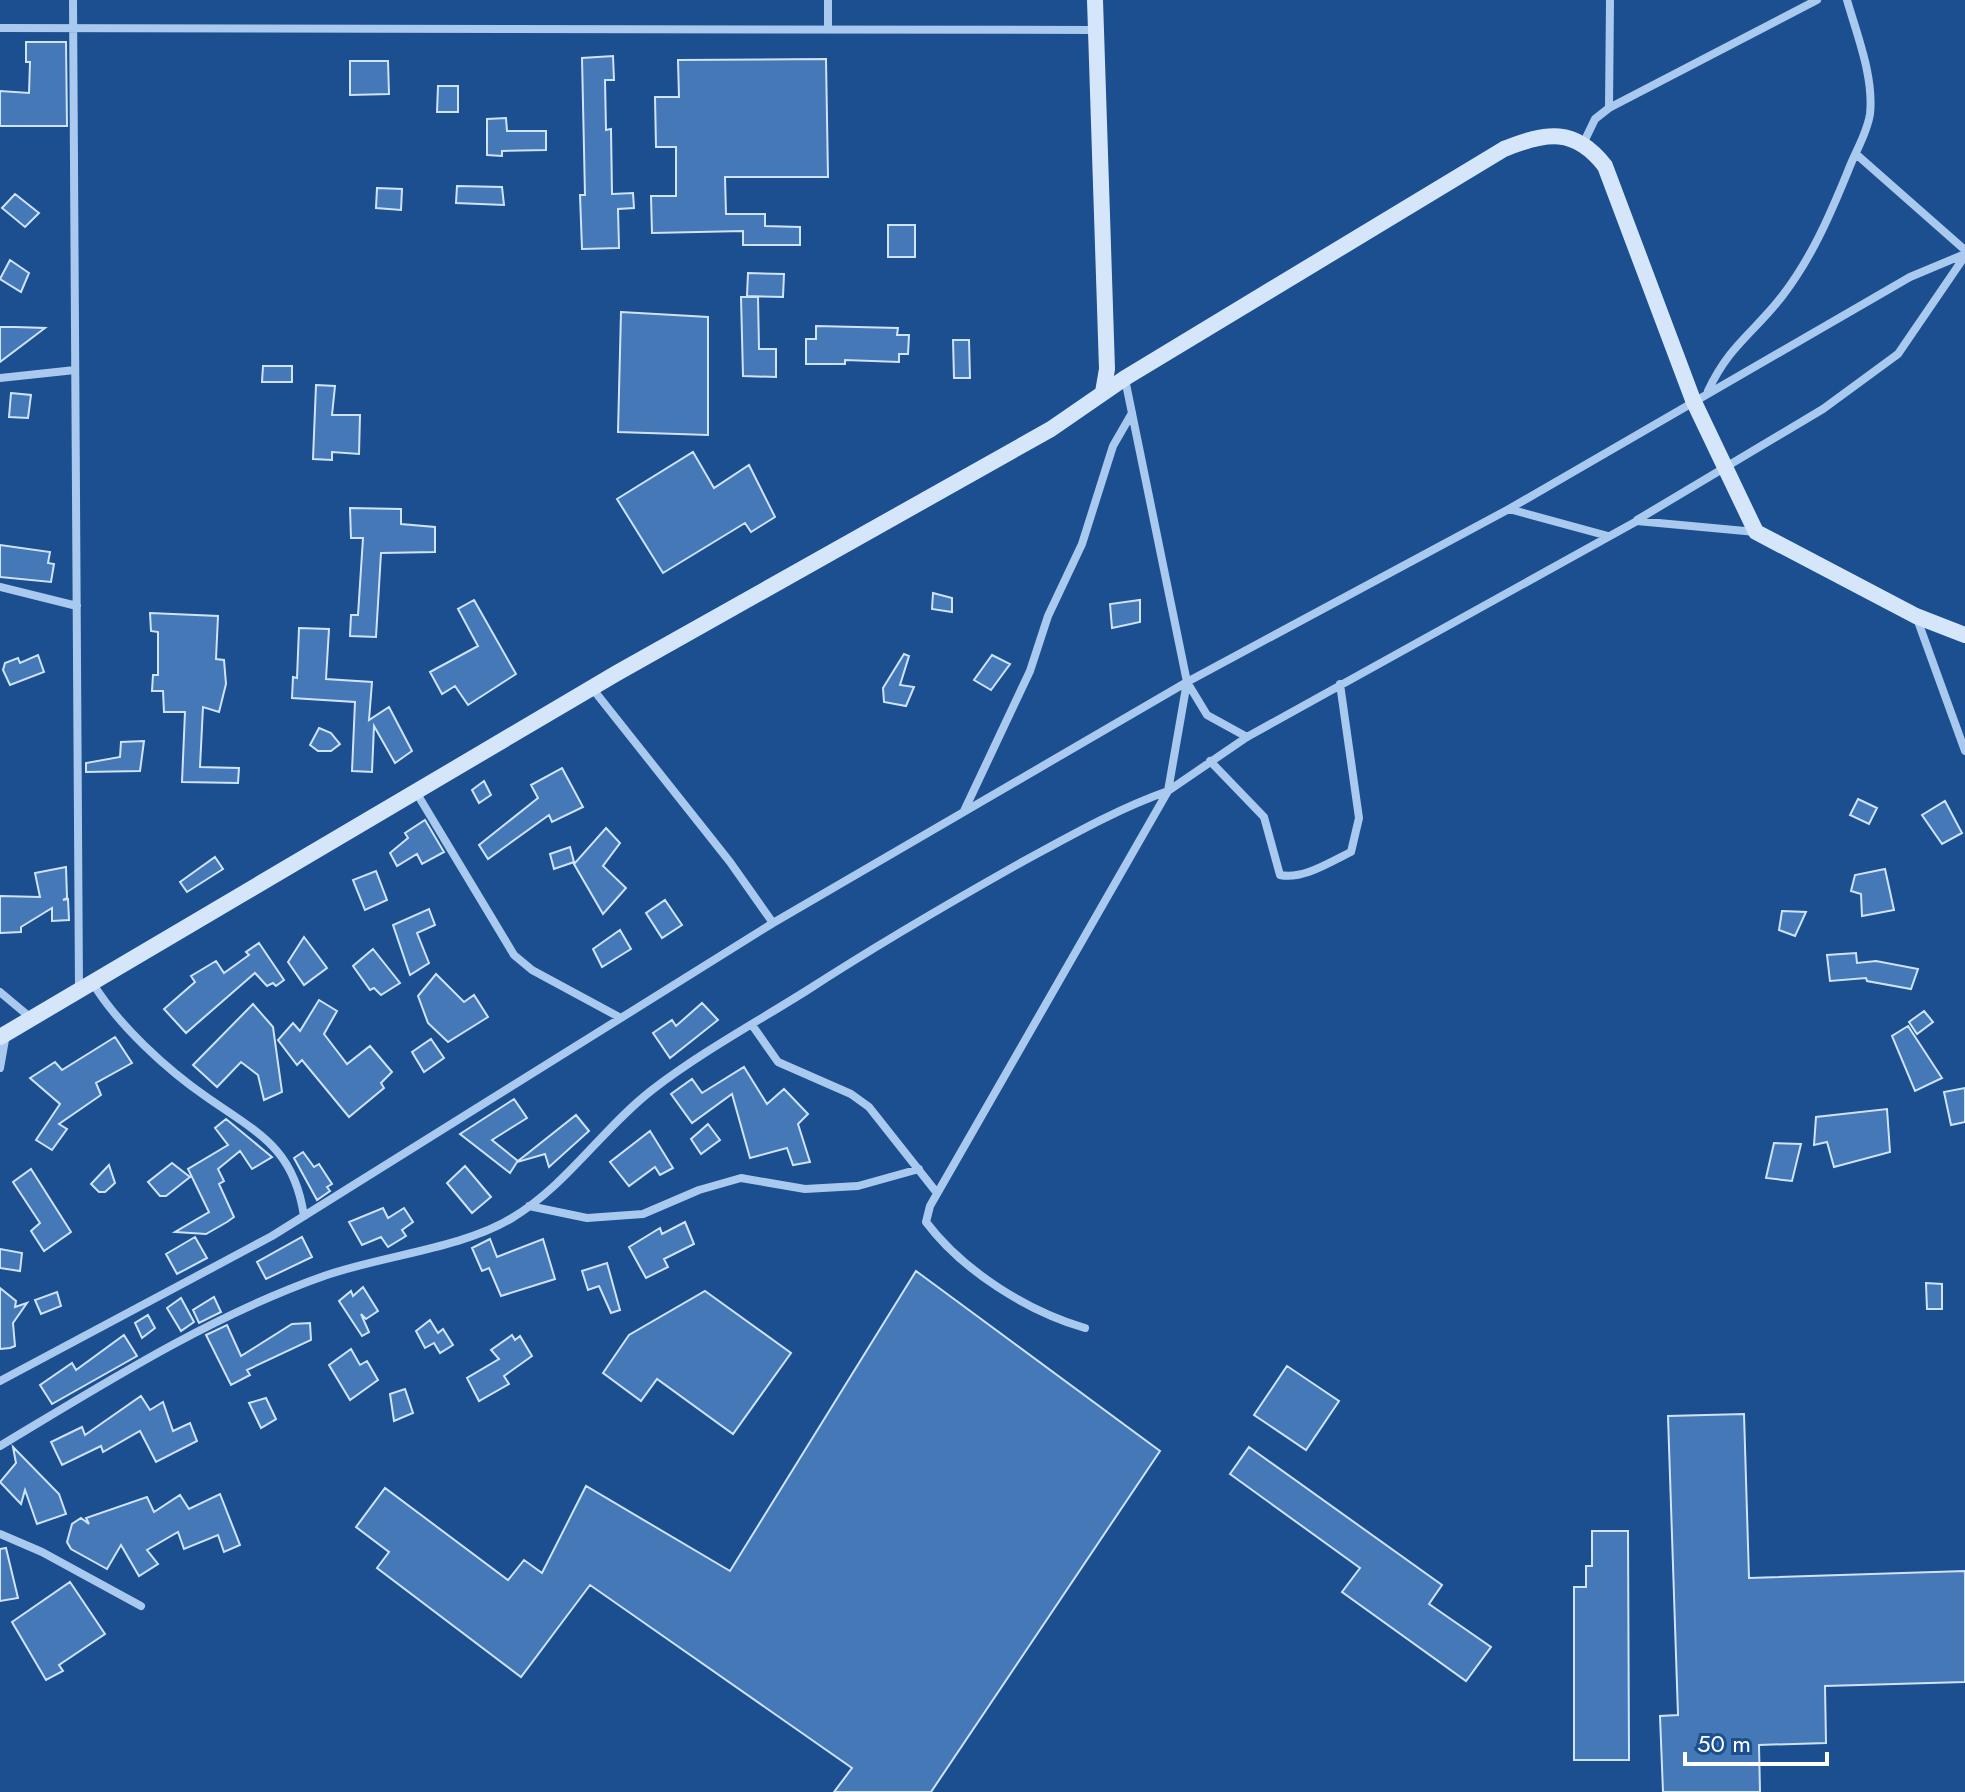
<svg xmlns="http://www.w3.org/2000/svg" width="1965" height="1792" font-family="Jost,sans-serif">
<rect width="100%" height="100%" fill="#1b4f8f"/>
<path fill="#4478b7" stroke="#cfe3fa" stroke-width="2" d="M26 42H66L67 126H0V91L29 93 30 62H26Z
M613 56 614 80H605L606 130 611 129 612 194 633 193 634 208 618 209 619 248 582 249 580 195H585L582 58Z
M826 59 828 177H725L726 214H765V226L800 227V245H743V231L652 233 651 196H676V147H656L655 97H679L678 60Z
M350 61H388L389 94 350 95Z
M438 86H458V112H437Z
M506 118 507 131H546V150L502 151V156L487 155V119Z
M457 186 502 187 504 205 456 203Z
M377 188 402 189 401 210 376 208Z
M15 194 39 213 25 227 2 208Z
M888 225H915V257H888Z
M10 260 29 273 21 292 0 279Z
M748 273 784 274 783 297 747 296Z
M741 297H758L759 349H776V377L743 376Z
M621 312 708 317V435L618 432Z
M816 326 898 328 897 335H909L908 354H899V362L845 360V364H806V339H816Z
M0 327H15L45 328 0 362Z
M953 340H969L970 378H954Z
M263 366H292V382H262Z
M316 385 335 386 332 415H360L359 454 332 452V460L313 459Z
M11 393 31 395 28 418 9 417Z
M693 452 714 488 749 465 775 517 751 532 745 523 663 573 617 499Z
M350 508 401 509V524L435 527V552L381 553 376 637 350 636 351 615H358L363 538H351Z
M0 545 50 552 48 563 54 564 51 582 0 577Z
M933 593 952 598V612L932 609Z
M474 600 516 674 468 705 455 686 442 694 430 672 478 646 458 609Z
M1140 600V622L1112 628 1110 604Z
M150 613 218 616 216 659 224 660 226 684 219 712 203 707 200 767 239 768 238 783 182 782 185 712H164L163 691H152L153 675H158V632L151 631Z
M299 628 329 629 326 679 372 682 369 720 389 707 412 751 395 763 374 726 372 772 352 771 355 702 292 698 293 677 297 678Z
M904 654 909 656 900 685 914 687 906 706 884 702 883 688Z
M38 655 44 672 10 685 3 670 5 663 18 658 20 663Z
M992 655 1010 664 991 690 974 680Z
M319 728 331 733 340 744 331 751H318L310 745Z
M144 741 140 771 86 772V763L120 757 121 742Z
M562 768 583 807 552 822 549 815 488 859 479 845 538 798 531 785Z
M484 781 491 795 479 803 472 790Z
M1858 799 1877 808 1869 824 1850 815Z
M1945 801 1962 833 1942 844 1922 815Z
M425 820 444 852 422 864 417 854 397 866 390 853 408 838 405 833Z
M606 828 620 843 603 866 626 888 603 914 574 864Z
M570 847 574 862 554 869 550 854Z
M215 857 223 869 187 892 180 882Z
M66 867 67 898 63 900 68 899 69 920 52 921V908L21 927V932L0 933V896L40 897 35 873Z
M1885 869 1894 910 1862 916 1861 894 1851 891 1855 875Z
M376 871 387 900 365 910 353 880Z
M665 900 682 925 662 938 646 913Z
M429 909 435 925 417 933 429 963 410 975 393 925Z
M1782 911 1806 912 1795 936 1779 930Z
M620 930 631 949 602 967 593 949Z
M304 937 327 968 304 985 288 962Z
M259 943 284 980 276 986 273 983 267 986 255 973 186 1033 164 1009 195 982 191 976 216 961 224 973 249 955 246 952Z
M373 949 400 983 381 995 374 988 370 990 353 966Z
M1856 953 1857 963 1876 961 1918 969 1911 989 1867 981 1866 978 1830 981 1827 955Z
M436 974 464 1002 474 995 488 1017 448 1042 428 1023 418 996Z
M319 1000 337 1011 324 1034 347 1064 370 1046 392 1072 381 1083 384 1088 349 1117 302 1060 297 1065 278 1040 293 1023 300 1031Z
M702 1003 718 1020 670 1058 653 1033 672 1020 676 1026Z
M253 1004 273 1027 282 1092 264 1100 258 1075 241 1062 217 1087 193 1065Z
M1924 1011 1933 1022 1917 1034 1909 1022Z
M1908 1026 1942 1078 1915 1091 1892 1036Z
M115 1037 132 1063 96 1083 101 1095 59 1124 67 1129 52 1150 36 1140 60 1104 30 1078 55 1062 62 1070Z
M431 1039 444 1058 424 1072 412 1052Z
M744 1067 767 1104 784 1089 808 1114 798 1124 810 1162 793 1165 787 1148 750 1158 732 1094 692 1123 671 1094 692 1079 702 1093Z
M1965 1088V1122L1951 1125 1944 1092Z
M514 1099 527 1118 492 1140 518 1161 576 1115 589 1131 549 1167 545 1154 517 1162 510 1173 460 1134Z
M1887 1109 1890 1152 1834 1167 1827 1142 1814 1145 1816 1117Z
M226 1119 272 1157 252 1169 240 1151 218 1169 224 1181 219 1184 234 1217 227 1222 206 1234 175 1232 209 1212 188 1169 228 1145 215 1128Z
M708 1124 720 1140 701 1154 691 1139Z
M650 1131 673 1168 660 1175 655 1167 629 1186 610 1162Z
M1774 1143 1801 1144 1792 1181 1766 1178Z
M303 1152 314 1167 319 1164 332 1184 327 1187 330 1191 317 1200 294 1158Z
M172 1163 190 1177 166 1196H160L148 1182Z
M109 1165 115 1183 105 1192H99L91 1184Z
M465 1166 491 1197 472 1213 447 1183Z
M31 1169 71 1232 44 1251 31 1231 40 1223 13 1182Z
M383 1208 388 1218 404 1208 413 1222 402 1230 406 1236 388 1247 381 1237 362 1245 349 1222Z
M685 1222 694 1244 664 1259 668 1267 646 1278 629 1247 660 1228 662 1234Z
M195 1237 207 1258 177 1274 166 1254Z
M302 1237 312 1257 266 1279 257 1262Z
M490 1239 497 1257 543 1239 555 1279 501 1296 489 1268 482 1271 472 1248Z
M0 1249 22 1253 20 1271 0 1268Z
M607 1263 620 1310 611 1313 599 1286 588 1290 582 1271Z
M916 1271 1160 1451 931 1792H834L852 1768 590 1585 521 1677 377 1568 389 1552 356 1527 385 1488 508 1580 524 1560 542 1573 586 1486 730 1571Z
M1926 1283 1942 1284V1309H1927Z
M363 1287 378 1311 366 1319 361 1314 369 1332 362 1336 339 1301 351 1291 353 1296Z
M0 1288 16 1301 15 1307 27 1303 13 1323 15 1346 10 1348 0 1349Z
M705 1291 791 1353 733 1434 657 1379 641 1401 603 1373 629 1335Z
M57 1292 61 1306 41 1314 35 1300Z
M214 1297 221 1312 199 1323 193 1310Z
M181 1298 194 1322 181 1331 167 1308Z
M148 1315 155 1328 142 1338 135 1323Z
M430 1320 438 1333 443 1329 453 1345 440 1353 434 1343 425 1348 416 1331Z
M310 1323 311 1340 247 1370 250 1375 231 1385 206 1335 227 1325 241 1356 292 1324Z
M124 1335 137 1356 52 1404 40 1385 72 1363 76 1370Z
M512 1335 515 1340 520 1336 532 1356 504 1376 509 1384 479 1401 467 1378 499 1359 491 1350Z
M351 1349 360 1365 367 1361 378 1380 350 1400 329 1365Z
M1287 1366 1339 1401 1306 1450 1254 1415Z
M405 1389 413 1413 394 1421 390 1394Z
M141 1396 150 1410 163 1402 173 1431 190 1423 197 1441 156 1462 140 1431 103 1452 101 1446 62 1465 51 1442 82 1427 85 1435Z
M266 1398 276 1419 261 1428 249 1403Z
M1744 1414 1749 1578 1965 1571V1682L1825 1686 1826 1743 1759 1745 1760 1792H1663L1660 1716 1678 1715 1668 1416Z
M13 1447 59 1494 66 1514 37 1524 25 1490 21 1504 0 1482 16 1463Z
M1249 1447 1442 1585 1429 1604 1491 1647 1466 1681 1342 1592 1360 1568 1230 1474Z
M220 1494 240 1545 224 1552 218 1535 184 1549 178 1532 147 1550 158 1564 139 1576 121 1545 107 1569 71 1549 67 1542 72 1524 81 1518 89 1524 86 1518 147 1497 154 1512 180 1495 189 1509Z
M1592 1531H1628L1629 1760H1574V1587H1586V1566H1592Z
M6 1548 18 1598 0 1601V1549Z
M70 1582 105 1634 59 1665 63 1671 46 1680 12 1622Z"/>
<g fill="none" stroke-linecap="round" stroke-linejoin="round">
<path stroke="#a9c9ee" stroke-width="8" d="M73 0 79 990
M828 0V29
M0 28 1094 30
M1609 108 1610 0
M1583 144 1595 119 1609 108 1817 0
M1856 154 1965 250
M0 378 75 370
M1125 379 1187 682 1207 715 1247 737
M1708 391C1729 345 1755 332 1783 295 1812 257 1830 215 1848 171 1855 152 1867 134 1870 114 1874 77 1857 35 1847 0
M1509 509 1608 536
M1637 520 1823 409 1898 354 1965 256
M0 587 77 606
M1916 616 1965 751
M592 688 730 862 773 923
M1210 761 1264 817 1280 875C1303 880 1330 862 1351 852L1359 818 1340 684
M416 792 514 955 532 970 619 1017
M964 811 1030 671 1048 616 1082 544 1113 446 1132 413
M92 982C118 1025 167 1070 208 1098 260 1134 294 1149 304 1216
M0 992 31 1018
M752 1025 778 1062 851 1094 869 1107 937 1193
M0 1068 6 1034
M529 1206 587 1218 643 1214 699 1190 741 1178 805 1189 858 1186 919 1169
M1085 1328C1027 1311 963 1271 926 1222L930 1206 1168 791 1247 737 1637 521 1756 532
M0 1381 272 1236 773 923 1187 682 1509 509 1910 277 1965 254
M0 1446C103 1384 210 1316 324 1276 380 1256 464 1248 512 1218 567 1185 602 1129 652 1090 700 1053 755 1023 806 991 877 945 949 903 1022 862 1070 836 1117 809 1168 791L1187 682
M0 1534 42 1552 141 1606"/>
<path stroke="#d6e6fa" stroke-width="16" d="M1095 0 1107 369 1103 392
M0 1037 617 673 1051 429 1125 378 1504 149C1546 132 1575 127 1605 166L1693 400 1756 532 1916 616 1965 635"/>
</g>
<path d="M1685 1752v12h142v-12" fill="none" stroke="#ffffff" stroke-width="4"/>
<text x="1697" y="1752" font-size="24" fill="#ffffff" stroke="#1b4f8f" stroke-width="6" paint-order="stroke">50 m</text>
</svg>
